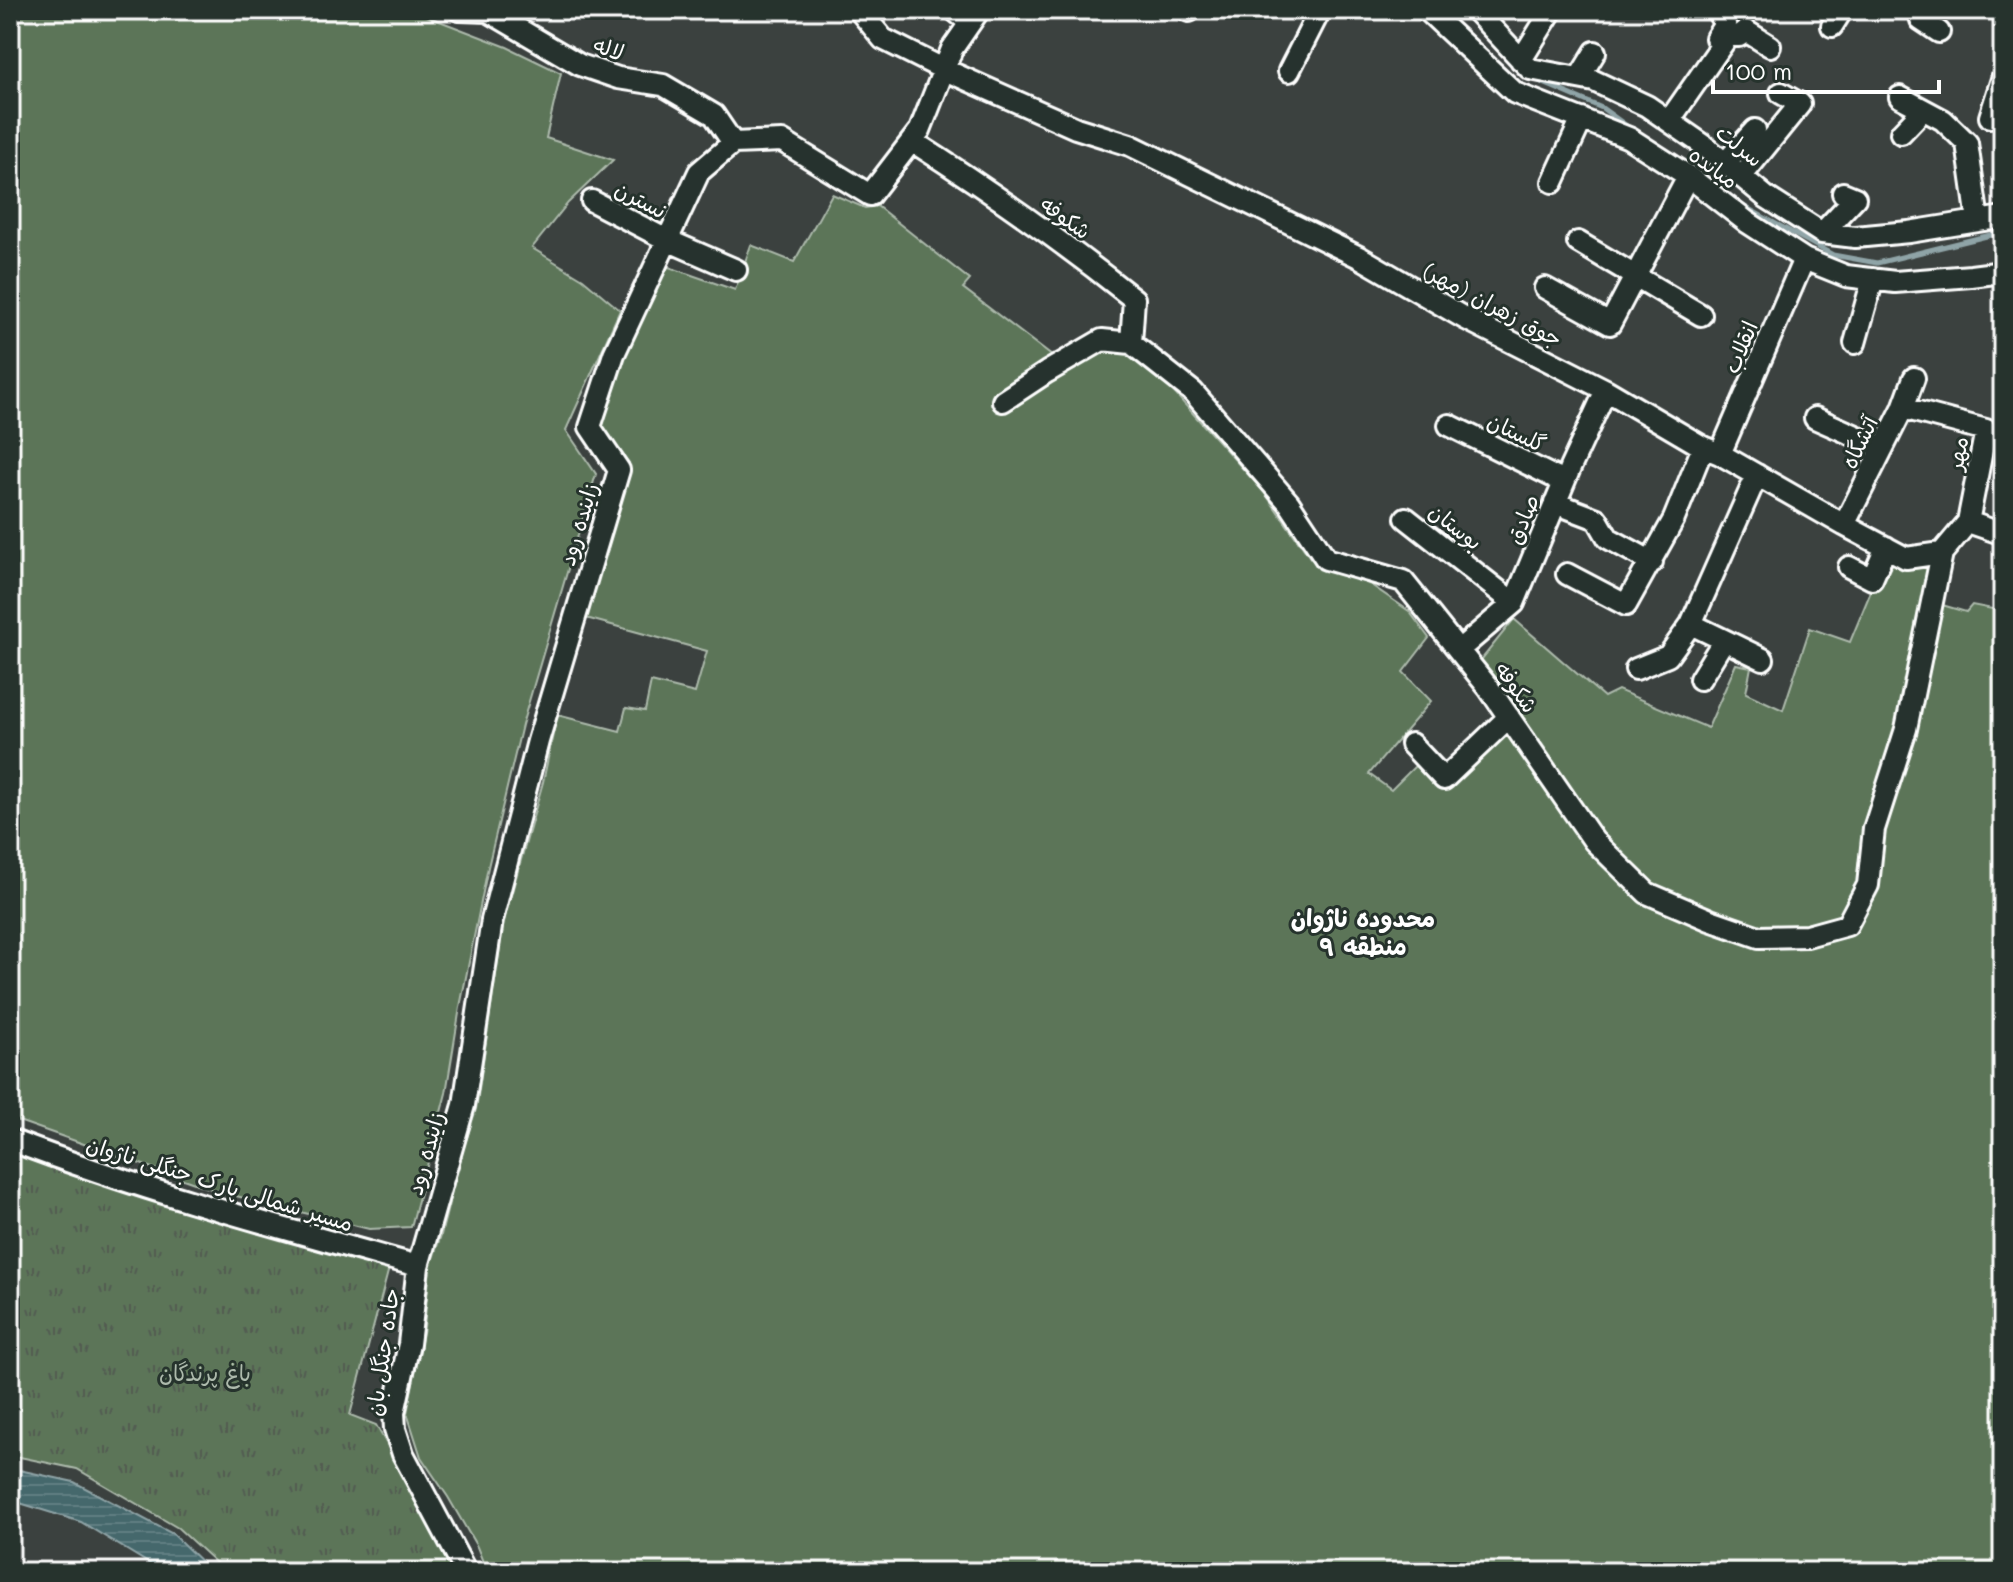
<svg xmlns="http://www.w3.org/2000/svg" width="2013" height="1582" font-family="Mali,'Playpen Sans Arabic',sans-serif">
<defs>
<pattern id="grass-tufts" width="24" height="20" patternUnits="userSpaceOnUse" patternTransform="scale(2)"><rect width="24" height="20" fill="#5b7459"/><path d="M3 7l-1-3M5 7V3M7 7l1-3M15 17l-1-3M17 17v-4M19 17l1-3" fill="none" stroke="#525c51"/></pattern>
<pattern id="water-rules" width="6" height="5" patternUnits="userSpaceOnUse" patternTransform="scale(2)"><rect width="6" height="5" fill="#45676c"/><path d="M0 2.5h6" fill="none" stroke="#617e82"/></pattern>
</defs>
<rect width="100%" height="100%" fill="#3b413f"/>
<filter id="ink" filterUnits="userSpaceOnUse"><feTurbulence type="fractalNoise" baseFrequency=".0125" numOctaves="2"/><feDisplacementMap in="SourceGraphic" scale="16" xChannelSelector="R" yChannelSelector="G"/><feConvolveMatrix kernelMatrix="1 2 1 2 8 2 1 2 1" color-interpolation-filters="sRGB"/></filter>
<g filter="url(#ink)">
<path fill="url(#grass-tufts)" stroke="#adbaac" stroke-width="2" d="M10 1152 172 1207 389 1268 350 1415 376 1425 428 1517 454 1572H226L178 1528 77 1469 10 1455Z"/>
<path fill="#5b7459" stroke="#adbaac" stroke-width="2" d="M10 10H411L507 47 561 73 546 138 613 160 568 203 532 248 583 279 620 310 566 430 596 474 522 725 488 867 460 1007 446 1093 411 1227 369 1229 220 1192 10 1118Z
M832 194 865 208 877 206 970 280 963 288 1061 363 1069 372 1104 349 1129 352 1160 377 1264 492 1311 559 1371 585 1409 611 1429 638 1403 672 1431 701 1369 774 1391 790 1416 765 1447 788 1519 718 1481 660 1514 619 1604 697 1618 690 1708 728 1736 664 1751 667 1746 693 1783 710 1810 628 1850 642 1871 591 1888 563 1912 568 1934 561 1932 602 1966 612 1972 605 2003 611V1572H487L477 1547 448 1497 421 1457 407 1413 424 1327 430 1267 441 1235 460 1159 476 1109 504 920 543 782 557 715 620 731 626 708 645 711 651 682 695 693 707 651 586 618 606 540 629 463 601 425C617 369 642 318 666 266L735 290 751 245 794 262Z"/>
<path fill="url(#water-rules)" stroke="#8fa4a7" stroke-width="2" d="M10 1468 74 1482 173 1534 212 1572H163L81 1522 10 1500Z"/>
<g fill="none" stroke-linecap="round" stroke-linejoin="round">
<path stroke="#8fa4a7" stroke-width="5" d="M1534 79 1602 108 1631 129
M1734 201 1833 255 1877 263 2003 232"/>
<defs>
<path id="minor" d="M459 10 488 11 580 65 618 78 663 85 714 115 733 143
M859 10 883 39 943 69 1076 128 1130 145 1361 258 1466 319 1606 390 1703 447 1720 454 1844 525 1906 558 1942 553 1968 522 2003 534
M954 10 970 23
M1188 10 1189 11
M1427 10 1515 93 1629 138 1688 176 1747 222 1804 259 1846 276 1895 282 1971 276 2003 272
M1475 10 1530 69 1594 81 1647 106 1702 144 1766 197 1822 233 1855 237 1909 232 2003 217
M1927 10 1921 20 1939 32
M1832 26 1842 10
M1723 43 1716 38 1725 24 1720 16 1726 10
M1521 60 1552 10
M1289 71 1320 10
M1579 78 1595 52
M1900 97 1943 120 1967 143 1978 221
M1990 117 2003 76
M1669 121 1728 36H1739L1746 31 1770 46
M1901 133 1923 110
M912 141C989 190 1063 242 1134 299L1131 343 1193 392 1289 503 1326 559 1403 581 1488 687 1594 841 1647 893 1710 920 1759 937 1807 936 1847 925 1868 885 1874 829 1906 729 1942 553
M1725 163 1755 130
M1741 177 1800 104 1781 93
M1553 182 1582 119
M592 201 667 240 736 270
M1822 233 1855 198 1843 193
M1578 242 1701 315
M1545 288 1610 324 1688 176
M1855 343 1873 279
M1003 401 1047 372 1102 340 1131 343
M1903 408 1986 430 1968 522
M1815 418 1883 448
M1449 425 1564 482
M1720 454 1804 259
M1555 503 1597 519 1608 538 1652 562
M1406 518 1514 603
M1844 525 1903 408 1914 378
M1849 567 1872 579 1886 547
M1567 574 1626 605 1674 519 1703 447
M1691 624 1763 659
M1460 649 1514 603 1570 468 1606 390
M1636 669 1668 656 1691 624 1757 475
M1700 679 1724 640
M1411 744 1444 779 1509 717
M10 1140C143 1191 281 1228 418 1266
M466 1572 403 1454 395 1429 394 1413 409 1344 418 1266 464 1105 492 920 538 741 619 470 590 427 614 354 699 172 733 143 782 141 870 195 920 130 952 49 979 10"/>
</defs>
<use href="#minor" stroke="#fff" stroke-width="26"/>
<use href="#minor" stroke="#26332d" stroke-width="20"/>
</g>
</g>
<g text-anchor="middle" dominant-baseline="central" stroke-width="6" stroke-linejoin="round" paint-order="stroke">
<g font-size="22" fill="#fff" stroke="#26332d">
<text transform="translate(609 48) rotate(19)">لاله</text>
<text transform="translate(1740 145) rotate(39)">سرلت</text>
<text transform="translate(1714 167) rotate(36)">میانده</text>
<text transform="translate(641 199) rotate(28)">نسترن</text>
<text transform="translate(1066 217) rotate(36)">شکوفه</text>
<text transform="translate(1493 304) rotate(28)">جوق زهران (مهر)</text>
<text transform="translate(1740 347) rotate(-67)">انقلاب</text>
<text transform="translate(1517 432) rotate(26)">گلستان</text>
<text transform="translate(1859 442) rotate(-64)">آتشگاه</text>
<text transform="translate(1957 453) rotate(-79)">مهر</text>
<text transform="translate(1522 519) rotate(-67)">صادق</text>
<text transform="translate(578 524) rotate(-73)">زاینده رود</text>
<text transform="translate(1456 526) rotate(38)">بوستان</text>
<text transform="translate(1517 687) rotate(55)">شکوفه</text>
<text transform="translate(425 1153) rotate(-74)">زاینده رود</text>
<text transform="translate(220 1183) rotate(17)">مسیر شمالی پارک جنگلی ناژوان</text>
<text transform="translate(382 1352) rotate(-82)">جاده جنگل بان</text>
</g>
<g font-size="22" fill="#adbaac" stroke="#26332d">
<text x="205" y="1372">باغ پرندگان</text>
</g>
<g font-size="24" font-weight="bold" fill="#fff" stroke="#26332d">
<text x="1363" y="917">محدوده ناژوان<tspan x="1363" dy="28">منطقه ۹</tspan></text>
</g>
</g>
<rect width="2013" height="1582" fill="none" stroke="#26332d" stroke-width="40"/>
<rect x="20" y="20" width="1973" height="1542" fill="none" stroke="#fff" stroke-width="3" filter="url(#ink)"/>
<path d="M1713 80v12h226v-12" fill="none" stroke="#ffffff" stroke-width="4"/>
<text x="1725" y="80" font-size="24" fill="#ffffff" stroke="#26332d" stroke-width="6" paint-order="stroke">100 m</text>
</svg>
